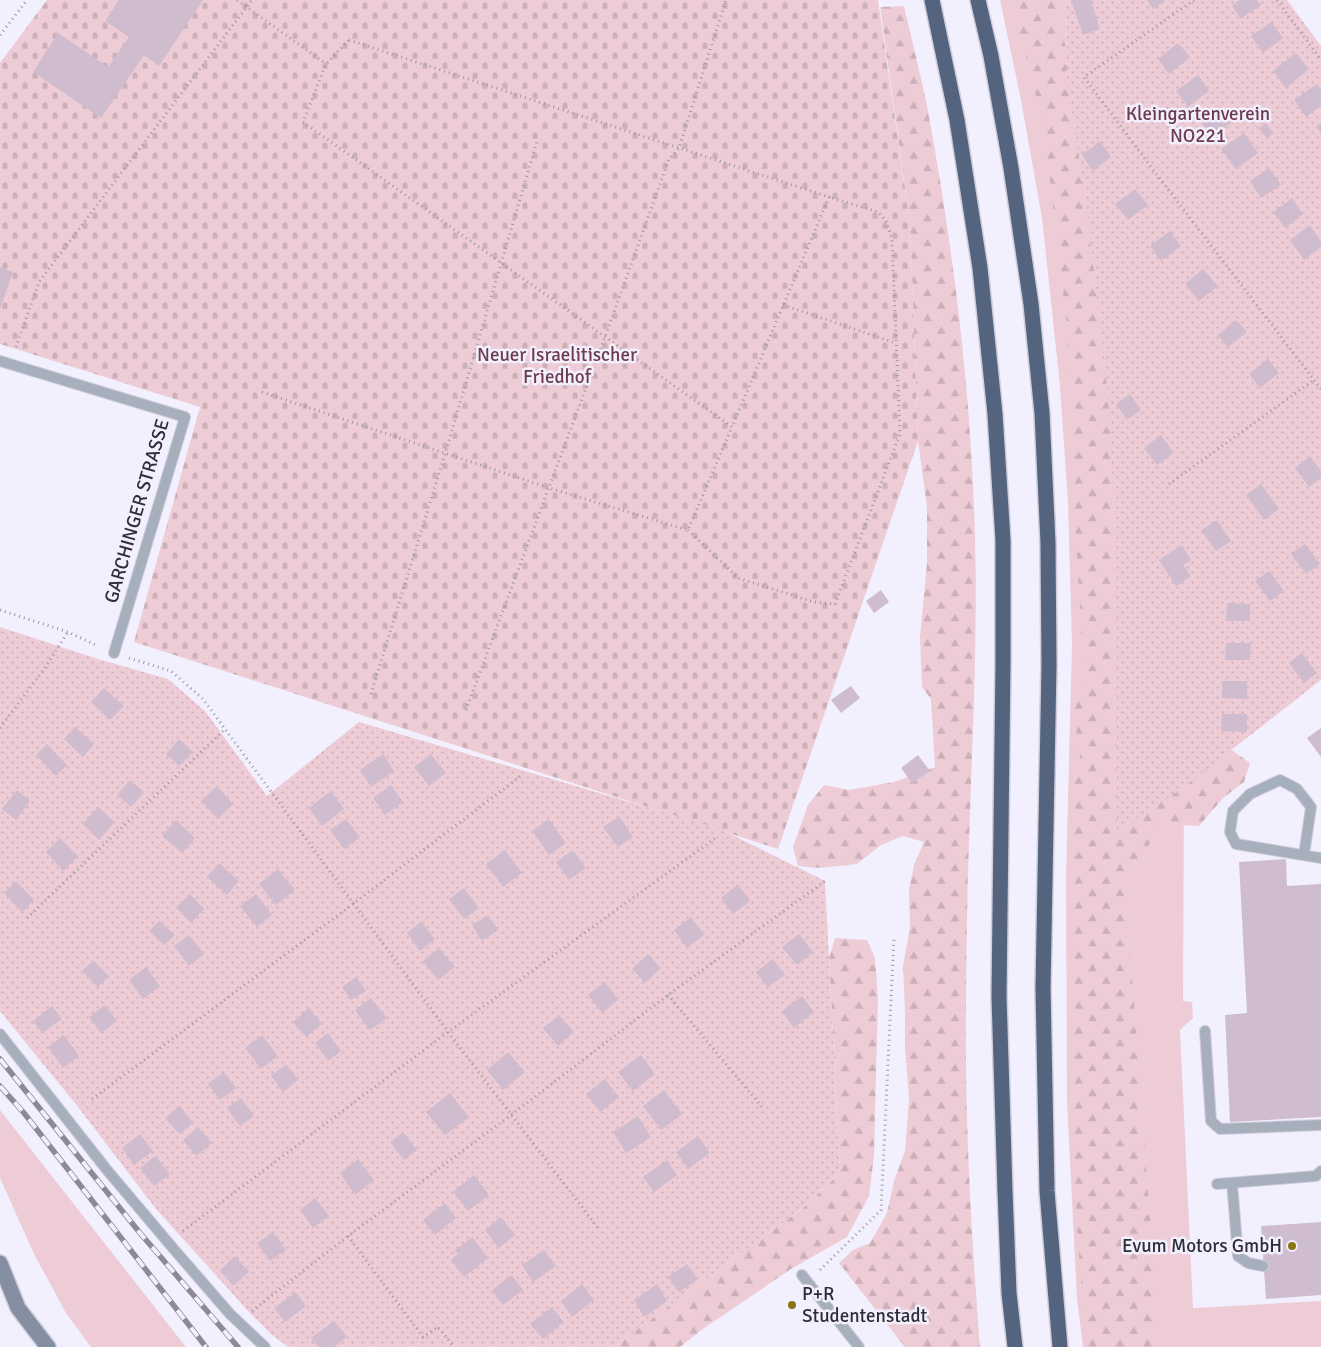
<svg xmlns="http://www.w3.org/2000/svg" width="1321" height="1347" font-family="Signika,sans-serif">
<defs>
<pattern id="forest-firs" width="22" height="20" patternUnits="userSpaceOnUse" patternTransform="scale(1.25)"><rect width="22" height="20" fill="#eeccd6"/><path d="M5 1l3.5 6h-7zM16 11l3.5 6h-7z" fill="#ccb0b8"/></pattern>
<pattern id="cemetery-stones" width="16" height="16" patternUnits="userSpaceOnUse" patternTransform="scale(1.25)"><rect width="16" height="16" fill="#eeccd6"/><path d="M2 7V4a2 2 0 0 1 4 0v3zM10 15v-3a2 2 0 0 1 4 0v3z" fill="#ccb0b8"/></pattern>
<pattern id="garden-dots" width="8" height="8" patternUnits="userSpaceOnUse" patternTransform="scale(1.25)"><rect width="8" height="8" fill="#eeccd6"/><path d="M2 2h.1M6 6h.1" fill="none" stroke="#ccb0b8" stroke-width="1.8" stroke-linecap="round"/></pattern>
</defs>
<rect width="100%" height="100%" fill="#f2f0fe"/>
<path fill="#eeccd6" d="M1000 0H1066L1067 80 1184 787 1183 1001 1192 1002 1193 1018 1180 1030 1193 1308 1321 1301V1347H1083L1077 1298 1067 1102 1066 877 1072 644 1068 502 1060 386 1042 218 1021 100Z
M0 1110 186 1347H91L66 1313 34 1254 0 1178Z"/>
<path fill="url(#forest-firs)" d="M1012 0H1055L1222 743 1250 763 1244 782 1223 798 1199 826 1162 824 1125 883 1157 1312 1154 1347H1088C1064 1160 1076 971 1073 783L1082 773 1079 747 1075 725 1076 701 1084 677 1074 504 1073 423 1067 326 1048 164 1040 112Z
M904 6C912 41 921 76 928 111 952 242 969 375 974 508 980 645 969 783 967 921 966 986 965 1052 967 1117 969 1194 974 1271 980 1347H905L839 1263 853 1250 870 1243 887 1213 894 1181 905 1151 909 1098 905 1048V1012L903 966 910 927 909 890 914 865 924 842 903 836 881 845 857 864 819 868 798 866 793 847 808 805 824 785 849 790 894 782 935 767 931 699 922 687 920 636 927 563V507L918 441 910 223 880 7Z
M835 938 867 940 875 958 878 998 874 1155 869 1196 847 1237 791 1269 700 1331 680 1347H613L802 1209 840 1173 829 958Z"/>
<path fill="url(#cemetery-stones)" d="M47 0H878L910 223 918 441 778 849 134 642 200 407 0 344V63Z"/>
<path fill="url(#garden-dots)" d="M1066 0H1287L1321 46V680L1184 787 1117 832 1116 534 1108 396 1086 201 1067 80Z
M0 627 98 659 168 679 205 711 267 796 359 722 718 828 825 881 840 1173 802 1209 613 1347H288L272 1335 250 1313 156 1209 78 1107 0 1011Z"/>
<path fill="#cfbdcf" d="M119 0H203L159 66 144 55 101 118 33 72 58 33 108 67 129 37 105 21Z
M1071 0H1091L1100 29 1083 35Z
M1147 0H1166L1153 9Z
M1239 0H1257L1261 5 1241 19 1232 6Z
M1271 22 1283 38 1263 53 1251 36Z
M1178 43 1190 57 1169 74 1158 59Z
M1296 53 1309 69 1286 88 1273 71Z
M1198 75 1209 91 1188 107 1176 91Z
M1317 84 1321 89V106L1306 117 1294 100Z
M1221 106 1233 121 1213 137 1201 122Z
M1266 123 1273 133 1267 138 1259 128Z
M1321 123V134L1316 126Z
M1244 133 1258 153 1236 169 1221 149Z
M1100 141 1111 157 1093 171 1082 155Z
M1269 168 1281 185 1261 198 1250 181Z
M1135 189 1148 205 1128 220 1115 204Z
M1292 198 1303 214 1285 228 1273 212Z
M1310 225 1321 242V247L1304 260 1290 240Z
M1170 231 1181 246 1161 261 1150 246Z
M0 267 13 272 0 309Z
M1203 269 1218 286 1199 301 1185 284Z
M1236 320 1247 332 1228 347 1218 335Z
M1268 359 1279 373 1260 388 1249 374Z
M1130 394 1141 410 1127 420 1116 404Z
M1161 435 1174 453 1157 465 1144 448Z
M1310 456 1321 471V478L1309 487 1295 468Z
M1261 484 1279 509 1264 520 1246 495Z
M1217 520 1231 541 1216 551 1201 530Z
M1305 544 1320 564 1306 574 1291 554Z
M1182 545 1191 560 1183 565 1191 576 1176 586 1159 560Z
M1269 571 1284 591 1270 601 1255 581Z
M881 590 889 602 874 613 866 601Z
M1227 603 1250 604V621H1226Z
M1226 643H1251L1250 660H1225Z
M1302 653 1317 673 1304 683 1289 663Z
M1222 681H1247V699L1222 698Z
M851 686 860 698 841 713 831 700Z
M104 688 124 706 110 720 91 702Z
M1222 714H1247V732L1221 731Z
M75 727 94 744 83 757 64 739Z
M1321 728V757L1307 738Z
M179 739 193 752 179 766 166 754Z
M47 744 67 765 56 776 36 755Z
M383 754 394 771 371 787 360 770Z
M431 754 446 773 429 786 414 767Z
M918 755 930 771 912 783 901 768Z
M130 780 144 792 131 807 117 795Z
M391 785 403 802 385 815 373 798Z
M217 786 233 804 218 819 201 801Z
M17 790 30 801 16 820 2 809Z
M331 791 344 809 322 826 309 808Z
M98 807 115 822 99 840 83 824Z
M619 816 633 837 618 847 603 827Z
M346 819 360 837 344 849 330 830Z
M549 819 566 843 549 855 532 831Z
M176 820 195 838 182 853 162 836Z
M60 838 78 856 63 871 46 852Z
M505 850 522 873 503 887 486 864Z
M573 850 586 868 569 880 556 862Z
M1286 859 1287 886 1321 884V1117L1230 1122 1225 1015 1247 1013 1239 862Z
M219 863 239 881 227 895 207 877Z
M278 869 295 890 276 905 259 884Z
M16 881 34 900 22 912 4 893Z
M738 884 750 901 733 914 721 898Z
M464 888 479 908 464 919 449 899Z
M190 894 204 909 191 923 176 907Z
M256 894 272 915 257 927 240 906Z
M488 915 498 930 482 941 472 925Z
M691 917 704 935 687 948 674 930Z
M159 921 175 935 164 945 149 931Z
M421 922 435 939 420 951 407 933Z
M799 934 813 952 797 965 782 947Z
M189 935 204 954 189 966 174 946Z
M439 948 455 967 438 980 423 961Z
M648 954 661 968 645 983 632 969Z
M773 959 785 975 768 987 756 972Z
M93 960 109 976 98 987 82 971Z
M146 967 160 986 143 999 129 980Z
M356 977 366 991 351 1000 342 987Z
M605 982 618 1000 602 1013 588 995Z
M802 996 814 1012 794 1028 782 1011Z
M371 998 387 1018 370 1030 355 1010Z
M105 1005 117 1021 101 1033 89 1017Z
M52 1006 62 1019 42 1033 33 1021Z
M309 1008 322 1024 306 1037 293 1022Z
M559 1015 574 1032 558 1046 543 1028Z
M328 1033 341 1051 328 1061 315 1043Z
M64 1035 79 1056 63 1068 48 1047Z
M262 1035 278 1056 261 1069 245 1048Z
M508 1052 525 1072 503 1090 487 1070Z
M641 1055 655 1074 633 1091 618 1072Z
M286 1064 298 1080 283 1092 271 1076Z
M224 1072 236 1088 220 1100 208 1084Z
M605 1079 619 1097 600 1112 586 1094Z
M664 1090 682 1114 661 1130 643 1106Z
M450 1093 469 1117 445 1135 426 1112Z
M241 1098 254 1116 240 1126 227 1108Z
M180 1106 193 1123 179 1134 165 1118Z
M638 1116 651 1137 626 1153 613 1132Z
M198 1127 212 1143 196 1156 183 1140Z
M403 1132 417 1150 404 1160 390 1142Z
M140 1134 153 1151 134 1165 122 1148Z
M698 1136 710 1153 688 1169 676 1152Z
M155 1156 170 1174 154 1186 140 1168Z
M358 1159 374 1180 355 1195 340 1173Z
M667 1160 677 1175 654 1192 643 1177Z
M474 1175 489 1195 468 1211 453 1192Z
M315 1198 329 1216 313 1228 300 1210Z
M445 1203 456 1218 435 1235 423 1220Z
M501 1217 515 1235 499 1248 485 1230Z
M1321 1222V1295L1266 1299 1261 1226Z
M273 1232 286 1250 270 1261 257 1243Z
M472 1237 488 1258 464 1277 451 1260 458 1254 455 1250Z
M544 1250 556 1266 533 1282 522 1265Z
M235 1256 249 1272 233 1286 220 1270Z
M687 1264 698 1279 679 1292 668 1277Z
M512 1275 523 1290 503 1305 492 1290Z
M582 1284 594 1300 572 1317 561 1301Z
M657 1284 667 1301 644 1317 634 1300Z
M296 1292 306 1306 285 1322 274 1308Z
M552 1307 564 1322 543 1339 530 1324Z
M334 1321 347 1337 334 1347H318L311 1338Z"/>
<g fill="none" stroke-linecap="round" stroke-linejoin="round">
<defs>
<path id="lane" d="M0 361 185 417 114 653
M1304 855 1311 807 1297 789 1280 780 1250 794 1233 811 1230 832 1236 844 1321 858
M1205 1031 1211 1121 1220 1129 1321 1125
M0 1034 107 1170 172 1247 230 1314 265 1347
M1232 1183 1238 1256 1248 1263 1263 1266
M1217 1184 1316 1176 1321 1171
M802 1275 859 1347"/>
<path id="secondary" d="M0 1263 18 1308 48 1347"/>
<path id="highway" d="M932 0 957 120 980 268 995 414 1003 540V662L999 996 1005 1191 1009 1293 1015 1347
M978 0 991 56 1011 168 1031 304 1042 413 1048 543 1049 665 1043 988 1047 1191 1060 1347"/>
</defs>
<use href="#lane" stroke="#cfcdda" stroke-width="12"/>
<use href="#secondary" stroke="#cfcdda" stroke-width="18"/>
<use href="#highway" stroke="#cfcdda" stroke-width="18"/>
<path stroke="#9a98a4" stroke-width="3" stroke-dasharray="1 4" stroke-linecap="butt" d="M237 0 326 64
M1194 0 1084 77 1154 171 1321 389
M1277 0 1321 60
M0 35 27 0
M349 40 829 197 732 427 303 122 326 64Z
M783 305 896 343
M16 347 39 282 252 0
M262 392 549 488 688 530 732 427
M1169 484 1314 380
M688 530 738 578 814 602 835 604 900 434 892 239 886 221 878 212 829 197
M0 610 68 632 98 646
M129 658 171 671 203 699 448 1032 598 1228
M371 694 445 454 537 141
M466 710 605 337 669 159 679 148 726 0
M0 728 44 669 68 632
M27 918 224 730
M668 995 763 1108
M92 1099 353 904 522 775
M183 1231 448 1032 717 837
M348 1236 423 1337 438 1327 454 1347
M820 1270 881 1210 894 937
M252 1311 348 1236 511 1115 668 995 825 881"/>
<use href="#lane" stroke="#a8afbc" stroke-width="10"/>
<use href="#secondary" stroke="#848fa2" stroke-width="15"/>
<use href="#highway" stroke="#55647e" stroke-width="15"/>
<defs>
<path id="rail" d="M0 1059 140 1233 238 1347
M0 1086 24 1113 206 1347"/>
</defs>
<use href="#rail" stroke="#8c8a96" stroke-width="5.5"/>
<use href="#rail" stroke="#f2f0fe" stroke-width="4" stroke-dasharray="11" stroke-linecap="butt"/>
</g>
<g fill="#897518" stroke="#f2f0fe" stroke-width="2">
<circle cx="1292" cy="1246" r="5"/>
<circle cx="792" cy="1305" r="5"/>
</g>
<g text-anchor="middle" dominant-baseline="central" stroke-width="5" stroke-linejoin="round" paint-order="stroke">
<g font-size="19" fill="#6e3b4d" stroke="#f2f0fe">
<text x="1198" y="114">Kleingartenverein<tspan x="1198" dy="22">NO221</tspan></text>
<text x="557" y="355">Neuer Israelitischer<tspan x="557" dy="22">Friedhof</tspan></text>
</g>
<g font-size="19" fill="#2f2d36" stroke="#f2f0fe">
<text transform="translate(137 511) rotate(-74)">GARCHINGER STRASSE</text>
</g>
<g font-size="19" fill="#2f2d36" stroke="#f2f0fe" text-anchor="end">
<text x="1282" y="1246">Evum Motors GmbH</text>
<text x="802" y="1294" text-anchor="start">P+R<tspan x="802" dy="22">Studentenstadt</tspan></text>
</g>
</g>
</svg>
